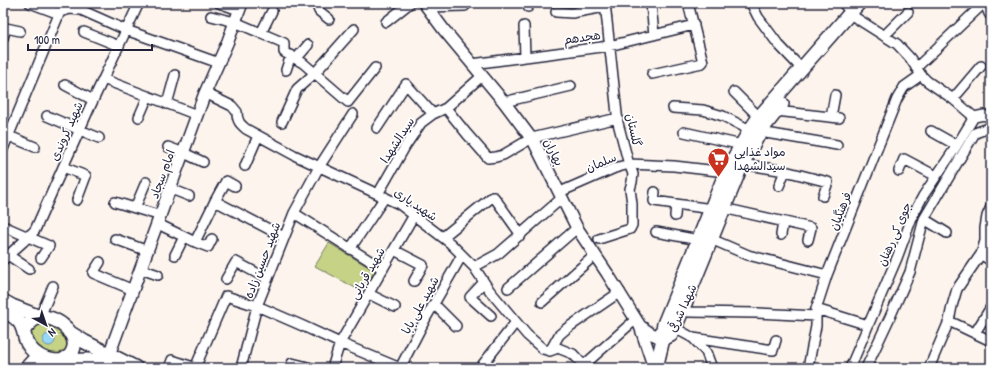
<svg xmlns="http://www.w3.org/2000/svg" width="994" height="371" font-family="'Patrick Hand','Playpen Sans Arabic',sans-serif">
<rect width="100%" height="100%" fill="#fdf5ed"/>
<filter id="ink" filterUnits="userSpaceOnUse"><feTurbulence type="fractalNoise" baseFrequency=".025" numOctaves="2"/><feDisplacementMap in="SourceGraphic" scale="8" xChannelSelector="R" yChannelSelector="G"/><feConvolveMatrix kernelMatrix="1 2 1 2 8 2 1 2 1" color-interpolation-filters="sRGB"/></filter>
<g filter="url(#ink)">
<path fill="#c6d386" stroke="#747a60" d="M329 243 375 271 361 291 315 266Z
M41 324C48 324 53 326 58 330 79 347 58 367 37 349 34 346 32 339 30 335L34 328Z"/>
<path fill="#97d7f8" stroke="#688fac" d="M43 340a6 6 0 1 1 12 0a6 6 0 1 1-12 0Z"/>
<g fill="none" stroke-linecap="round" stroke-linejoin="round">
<defs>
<path id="minor" d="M30 3 54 12H60L70 9 81 10 126 30 219 63
M219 3 239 10
M316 3 319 11 329 19
M528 3V7
M751 3 758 17 778 44 802 69
M843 3 856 18 897 44 910 58 921 75 927 81 953 99 974 117
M651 4 654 35
M426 7 465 6 467 3
M556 12 572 13 605 7
M211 16 235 22 284 43V52L303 63 348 102 375 68
M386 22 410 3
M524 26 525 57
M84 32 119 46
M261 33 272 11
M884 36 908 12
M3 38 6 28 20 31
M296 59 308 45
M472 64 609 46 694 25
M916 68 984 3
M286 70 291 55
M652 74 702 63 703 62 688 3
M3 76V77
M103 79 197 115
M65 85 93 100
M734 92 759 117
M205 93 232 106 237 112C237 121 240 124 246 129L294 155 399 204 450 243 474 267 490 291 527 335 543 349 550 351 558 348 573 354 586 368
M953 99 981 66
M504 102 571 86
M167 104 175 75
M446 108 467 134 488 158 496 157 503 155 532 138 618 118
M673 108 703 110 723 116 750 130
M776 111 839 118
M47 116 99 138
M139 117 148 96
M831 117 835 95
M282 122 297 89 315 73 354 29
M377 128 406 84 433 114
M931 131 956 145
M684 132 742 145
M760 132 837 145
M9 136 35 147
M168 147 184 153 203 162
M3 149 60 12
M742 164 785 171 828 182 823 196
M245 166 258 136
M63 167 86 176 77 200
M899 171 904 159 936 176
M779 186 785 171
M171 189 189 196
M560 192 615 168 629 164 674 166 726 172
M655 192 654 201 712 209
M378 194 406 145 421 123 433 114 446 108 482 76
M215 201 284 237
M115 202 161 216
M135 208 146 182
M723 208 811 228 808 240
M294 213 383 269
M675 216 676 204
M924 219 947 233
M158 224 195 242 208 247 212 239
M3 226 49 246 41 258
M656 232 699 240
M781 235 783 222
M443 237 492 197H494L521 235
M115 239 148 251
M599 239 630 229 632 225V204L630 189 632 182 633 174 628 161 618 123 605 3
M711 239 748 255 827 275
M195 242 215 201 226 181 235 186
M350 249 385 197
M394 250 423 265 414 281
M981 254 991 261
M8 255 29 269
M175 255 184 237
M3 260 23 242 35 230 89 109 139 3
M100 262 93 273 133 290
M474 267 498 254 562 198
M141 269 158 275
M226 279 236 262 268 279
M484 282 470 297 491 316
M508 288 577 228
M369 294 395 307
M542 302 595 255
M434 304 456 326
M816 309 868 325
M683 310 689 312 757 313 816 316
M40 317 53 286
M949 321 991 341
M675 328 693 338 706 352 712 368
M975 333 991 307
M693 338 773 350 776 340
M550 351 559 335 566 329 620 292
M292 363 312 368
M584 365 636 319
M169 368 172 360 196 368
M195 368 226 296 257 306 303 326 340 343 400 368
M241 368 257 306 294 213 319 167 353 114
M332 368 340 343 414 215
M400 368 427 316 462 255
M480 368 516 322
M808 368 816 326V309L827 275 897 99 904 87 921 75
M850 368 897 258 913 215 923 196 954 150 974 117 984 115 991 118
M866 368 890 317 910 272 924 219 975 133 986 129 991 132
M929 368 949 321 952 306 957 289 981 254 985 241V228L987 216 991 207"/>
<path id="tertiary" d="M424 3 444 30 504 102 534 142 577 228 607 273 640 326 654 368
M640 326 650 333 663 339
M109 355 205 93 228 41 242 3
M25 368 37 355"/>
<path id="secondary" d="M987 3 991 13
M3 301 12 306 40 317
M3 310C9 314 16 317 20 323 23 328 24 332 25 338 27 344 32 351 38 355 51 365 74 359 90 360 99 360 108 364 116 368
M24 330C28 324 33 318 41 317 58 316 83 337 71 354 69 357 65 358 63 360
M69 332 85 342 136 368
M663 339 671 335 675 328 742 164 760 132 782 104
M656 368 663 339 662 333 664 324 726 172 750 130 759 117 859 3"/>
</defs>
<use href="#minor" stroke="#22223b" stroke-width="12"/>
<use href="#tertiary" stroke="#22223b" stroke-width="14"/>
<use href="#secondary" stroke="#22223b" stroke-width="16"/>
<use href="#minor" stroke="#fff" stroke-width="9"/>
<use href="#tertiary" stroke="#fff" stroke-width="11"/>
<use href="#secondary" stroke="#fff" stroke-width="13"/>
</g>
</g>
<defs>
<symbol id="supermarket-pin" viewBox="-11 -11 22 30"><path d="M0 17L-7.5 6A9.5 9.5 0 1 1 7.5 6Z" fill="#c8321e" stroke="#fff"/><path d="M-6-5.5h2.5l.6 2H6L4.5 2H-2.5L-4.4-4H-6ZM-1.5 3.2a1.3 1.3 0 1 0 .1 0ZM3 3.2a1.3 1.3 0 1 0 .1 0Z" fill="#fff"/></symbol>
</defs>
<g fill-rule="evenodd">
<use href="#supermarket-pin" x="706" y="146" width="25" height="34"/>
</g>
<g text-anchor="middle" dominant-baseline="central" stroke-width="3.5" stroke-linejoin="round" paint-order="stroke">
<g font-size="12" fill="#22223b" stroke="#fff">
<text transform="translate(582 37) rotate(-8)">هجدهم</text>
<text transform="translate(634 130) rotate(78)">گلستان</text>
<text transform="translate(66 131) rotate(-66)">شهید کروندی</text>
<text transform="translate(397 140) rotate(-57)">سیدالشهدا</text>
<text transform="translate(554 152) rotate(63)">بهاران</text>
<text transform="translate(601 162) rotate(-22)">سلمان</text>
<text transform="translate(162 174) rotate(-70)">امام سجاد</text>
<text transform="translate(416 204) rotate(34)">شهید یاری</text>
<text transform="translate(840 211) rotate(-68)">فرهنگیان</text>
<text transform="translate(894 234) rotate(-67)">جوی کی رهنان</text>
<text transform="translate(262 260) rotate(-69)">شهید حسین زاده</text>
<text transform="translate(367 273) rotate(-60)">شهید قربانی</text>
<text transform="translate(420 305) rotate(-61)">شهید علی بابا</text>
<text transform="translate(682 308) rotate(-65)">شهدا شرقی</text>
</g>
<g font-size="12" fill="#22223b" stroke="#fff" text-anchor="start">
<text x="734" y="151">مواد غذایی<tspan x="734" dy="14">سیدالشهدا</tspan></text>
</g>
</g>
<rect width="994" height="371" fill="none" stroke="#fff" stroke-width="16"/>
<rect x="8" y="8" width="978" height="355" fill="none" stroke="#22223b" stroke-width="1.5" filter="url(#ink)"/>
<g transform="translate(46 325) rotate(140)" stroke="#ffffff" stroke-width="3" paint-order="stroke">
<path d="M0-3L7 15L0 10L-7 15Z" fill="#22223b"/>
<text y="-6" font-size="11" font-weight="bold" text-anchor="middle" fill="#22223b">N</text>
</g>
<path d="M28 44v6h124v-6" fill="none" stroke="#22223b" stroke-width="2"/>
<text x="34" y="44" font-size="12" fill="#22223b" stroke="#ffffff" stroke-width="3" paint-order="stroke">100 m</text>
</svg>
